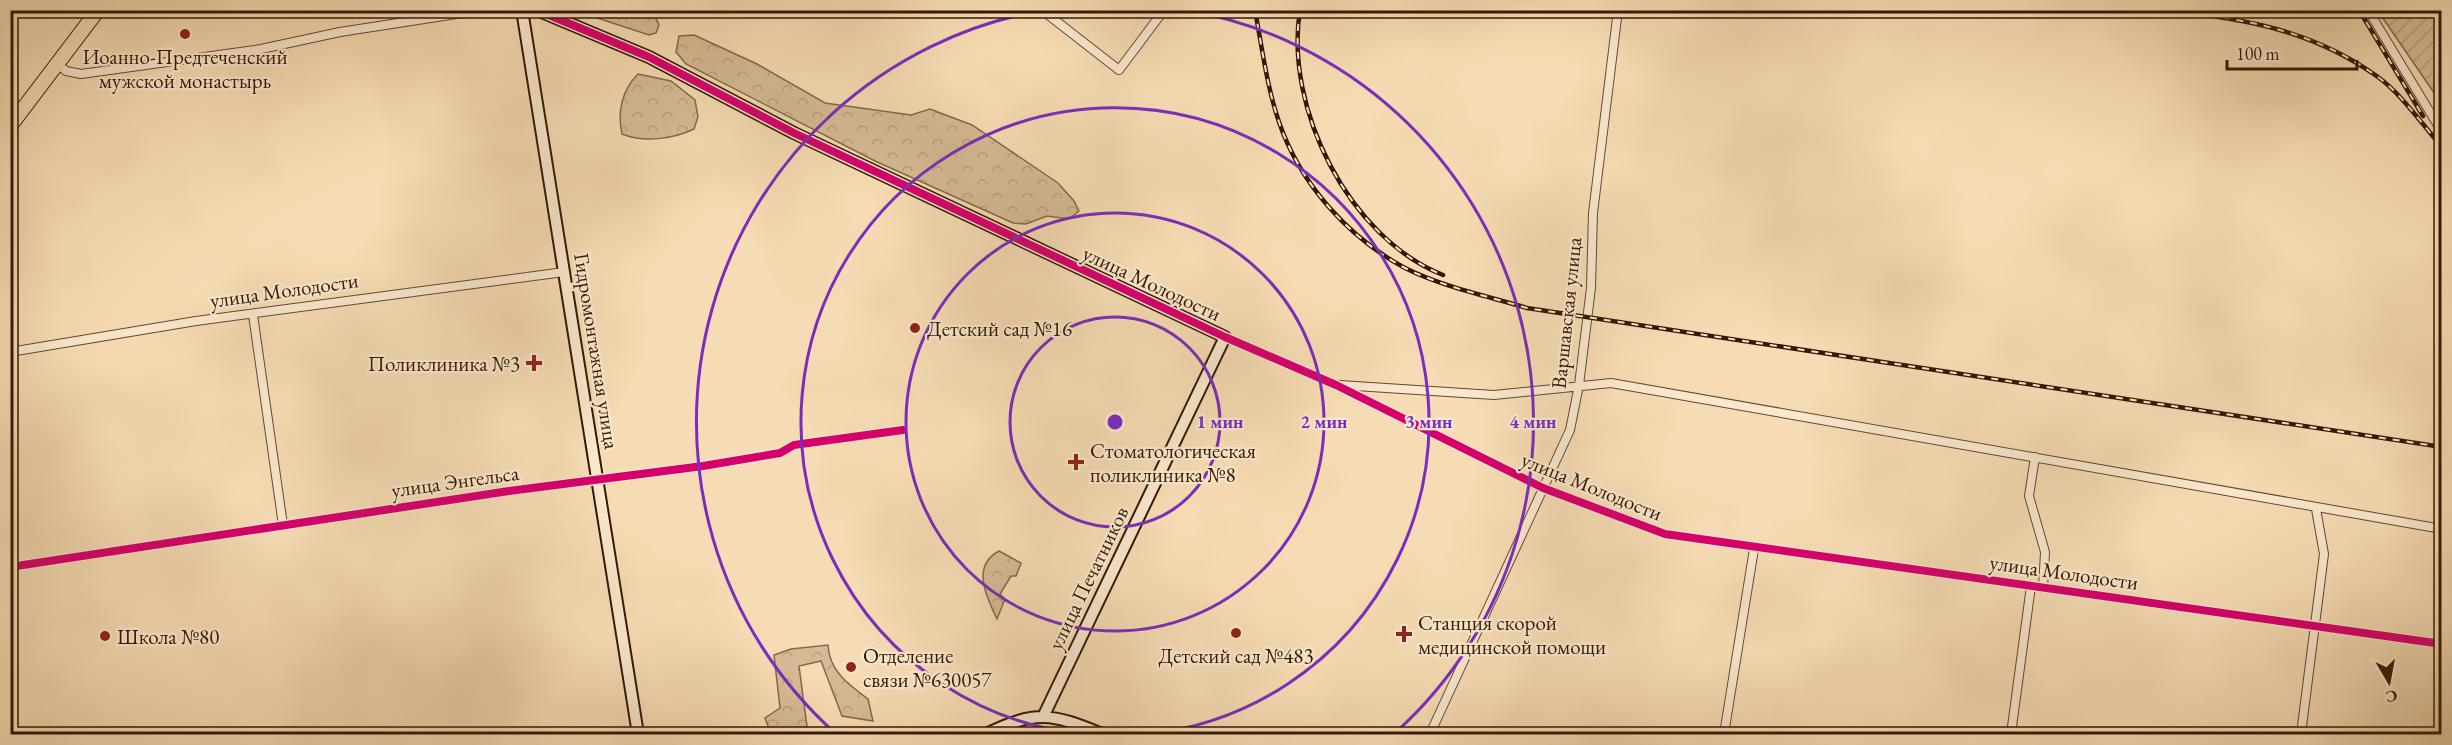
<svg xmlns="http://www.w3.org/2000/svg" width="2452" height="745" font-family="'EB Garamond',serif">
<defs>
<pattern id="forest-crowns" width="20" height="18" patternUnits="userSpaceOnUse" patternTransform="scale(1.5)"><rect width="20" height="18" fill="#d5bb95"/><path d="M2 6a3 3 0 1 1 6 0M12 15a3 3 0 1 1 6 0" fill="none" stroke="#b7a07f"/></pattern>
<pattern id="garden-furrows" width="10" height="10" patternUnits="userSpaceOnUse" patternTransform="scale(1.5)"><rect width="10" height="10" fill="#d5bb95"/><path d="M-1 1l2-2M0 10L10 0M9 11l2-2" fill="none" stroke="#b7a07f"/></pattern>
</defs>
<rect width="100%" height="100%" fill="#f6dcb4"/>
<filter id="stains"><feTurbulence type="fractalNoise" baseFrequency=".00333" numOctaves="4"/><feColorMatrix values="0 0 0 0 .2 0 0 0 0 .09 0 0 0 0 .02 0 0 0 .5 -.17"/></filter>
<radialGradient id="worn" r=".72"><stop offset=".6" stop-color="#630" stop-opacity="0"/><stop offset="1" stop-color="#630" stop-opacity=".3"/></radialGradient>
<path fill="url(#forest-crowns)" stroke="#84694a" stroke-width="1.5" d="M576 11H653L659 25 656 33 649 35Z
M694 35 757 64 825 103 911 115 930 109 972 125 1058 183 1074 201 1079 211 1069 219 1047 216 1026 224 1013 223 875 161 686 64 676 52 679 36Z
M638 74 671 81 695 100 698 117 694 129C673 139 643 143 622 134 617 112 622 90 638 74Z
M999 551 1021 563 1016 576H1011L1000 594 1005 599 997 619C986 596 971 566 999 551Z
M828 645C829 671 849 685 868 699L873 721 842 716 821 661 799 666 808 734H771L765 718 780 708 774 655 791 649Z"/>
<path fill="url(#garden-furrows)" stroke="#84694a" stroke-width="1.5" d="M2378 11H2441V103Z"/>
<g fill="none" stroke-linecap="round" stroke-linejoin="round">
<defs>
<path id="street" d="M1042 10 1119 70 1164 10
M2368 10 2442 132
M58 64 66 71 81 74 261 49 340 32 482 10
M253 315 283 525
M1225 337 1336 385 1543 488 1665 534 2442 644
M10 352 196 321 564 272
M1340 385 1494 395 1611 383 2442 529
M2035 457 2029 496 2045 552 2043 588
M10 567 509 491 703 466 780 453 794 445 903 430
M10 724 12 734
M1430 734 1570 430 1579 385 1591 288 1593 213 1618 10
M1724 734 1754 549
M2011 734 2031 586
M2301 734 2324 554 2316 509"/>
<path id="secondary" d="M522 10 638 734
M537 10 649 57 794 133 1225 337 1044 715
M986 734C1036 710 1051 713 1102 734"/>
<path id="highway" d="M10 126 98 10"/>
</defs>
<use href="#street" stroke="#64482d" stroke-width="10"/>
<use href="#secondary" stroke="#341700" stroke-width="14"/>
<use href="#highway" stroke="#341700" stroke-width="16"/>
<use href="#street" stroke="#f9e8ce" stroke-width="8"/>
<use href="#secondary" stroke="#f9e8ce" stroke-width="10"/>
<use href="#highway" stroke="#f6dcb4" stroke-width="14"/>
<defs>
<path id="rail" d="M1255 10C1262 48 1267 87 1279 122 1300 184 1349 238 1405 268 1443 287 1487 296 1527 308L2442 447
M1300 10C1284 108 1349 238 1443 275
M2167 10C2245 19 2313 30 2378 77 2400 93 2419 120 2437 141
M2359 10 2423 116"/>
</defs>
<use href="#rail" stroke="#341700" stroke-width="4.5"/>
<use href="#rail" stroke="#f9e8ce" stroke-width="2" stroke-dasharray="7" stroke-linecap="butt"/>
<defs>
<path id="cycleway" d="M537 10 649 57 794 133 1225 337 1336 385 1543 488 1665 534 2442 644
M10 567 509 491 703 466 780 453 794 445 903 430"/>
</defs>
<use href="#cycleway" stroke="#f9e8ce" stroke-width="11"/>
<use href="#cycleway" stroke="#d6006c" stroke-width="8"/>
</g>
<g fill="none" stroke="#7b2cbf" stroke-width="3">
<circle cx="1115" cy="422" r="105"/>
<circle cx="1115" cy="422" r="209"/>
<path d="M1082 734A314 314 0 1 1 1148 734"/>
<path d="M835 733A418 418 0 0 1 1039 11M1191 11A418 418 0 0 1 1395 733"/>
</g>
<g fill="#8f2418" stroke="#f9e8ce" stroke-width="2">
<circle cx="185" cy="34" r="6"/>
<circle cx="915" cy="328" r="6"/>
<path d="M531 354h6v6h6v6h-6v6h-6v-6h-6v-6h6z"/>
<path d="M1073 453h6v6h6v6h-6v6h-6v-6h-6v-6h6z"/>
<circle cx="1236" cy="633" r="6"/>
<path d="M1401 625h6v6h6v6h-6v6h-6v-6h-6v-6h6z"/>
<circle cx="105" cy="636" r="6"/>
<circle cx="851" cy="667" r="6"/>
</g>
<g text-anchor="middle" dominant-baseline="central" stroke-width="4.5" stroke-linejoin="round" paint-order="stroke">
<g font-size="21" fill="#341700" stroke="#f9e8ce" text-anchor="start">
<text x="185" y="56" text-anchor="middle">Иоанно-Предтеченский<tspan x="185" dy="24">мужской монастырь</tspan></text>
<text x="927" y="328">Детский сад №16</text>
<text x="520" y="363" text-anchor="end">Поликлиника №3</text>
<text x="1090" y="450">Стоматологическая<tspan x="1090" dy="24">поликлиника №8</tspan></text>
<text x="1418" y="622">Станция скорой<tspan x="1418" dy="24">медицинской помощи</tspan></text>
<text x="117" y="636">Школа №80</text>
<text x="863" y="655">Отделение<tspan x="863" dy="24">связи №630057</tspan></text>
<text x="1236" y="655" text-anchor="middle">Детский сад №483</text>
</g>
<g font-size="21" fill="#341700" stroke="#f9e8ce">
<text transform="translate(1152 283) rotate(25)">улица Молодости</text>
<text transform="translate(284 290) rotate(-8)">улица Молодости</text>
<text transform="translate(1566 313) rotate(-84)">Варшавская улица</text>
<text transform="translate(597 351) rotate(81)">Гидромонтажная улица</text>
<text transform="translate(455 481) rotate(-8)">улица Энгельса</text>
<text transform="translate(1592 486) rotate(22)">улица Молодости</text>
<text transform="translate(2064 572) rotate(8)">улица Молодости</text>
<text transform="translate(1088 578) rotate(-64)">улица Печатников</text>
</g>
</g>
<circle cx="1115" cy="422" r="9" fill="#7b2cbf" stroke="#f9e8ce" stroke-width="3"/>
<g font-size="18" text-anchor="middle" font-weight="bold" fill="#7b2cbf" stroke="#f9e8ce" stroke-width="4.5" stroke-linejoin="round" paint-order="stroke">
<text x="1220" y="428">1 мин</text>
<text x="1324" y="428">2 мин</text>
<text x="1429" y="428">3 мин</text>
<text x="1533" y="428">4 мин</text>
</g>
<rect width="2452" height="745" fill="none" stroke="#f6dcb4" stroke-width="36"/>
<rect x="12" y="12" width="2428" height="721" fill="none" stroke="#341700" stroke-width="3"/>
<rect x="18" y="18" width="2416" height="709" fill="none" stroke="#341700" stroke-width="1.5"/>
<g transform="translate(2389 682) rotate(170)" stroke="#f9e8ce" stroke-width="4.5" paint-order="stroke">
<path d="M0-4.5L10 22L0 15L-10 22Z" fill="#341700"/>
<text y="-9" font-size="16" font-weight="bold" text-anchor="middle" fill="#341700">С</text>
</g>
<path d="M2227 60v9h130v-9" fill="none" stroke="#341700" stroke-width="3"/>
<text x="2236" y="60" font-size="18" fill="#341700" stroke="#f9e8ce" stroke-width="4.5" paint-order="stroke">100 m</text>
<rect width="100%" height="100%" filter="url(#stains)"/>
<rect width="100%" height="100%" fill="url(#worn)"/>
</svg>
